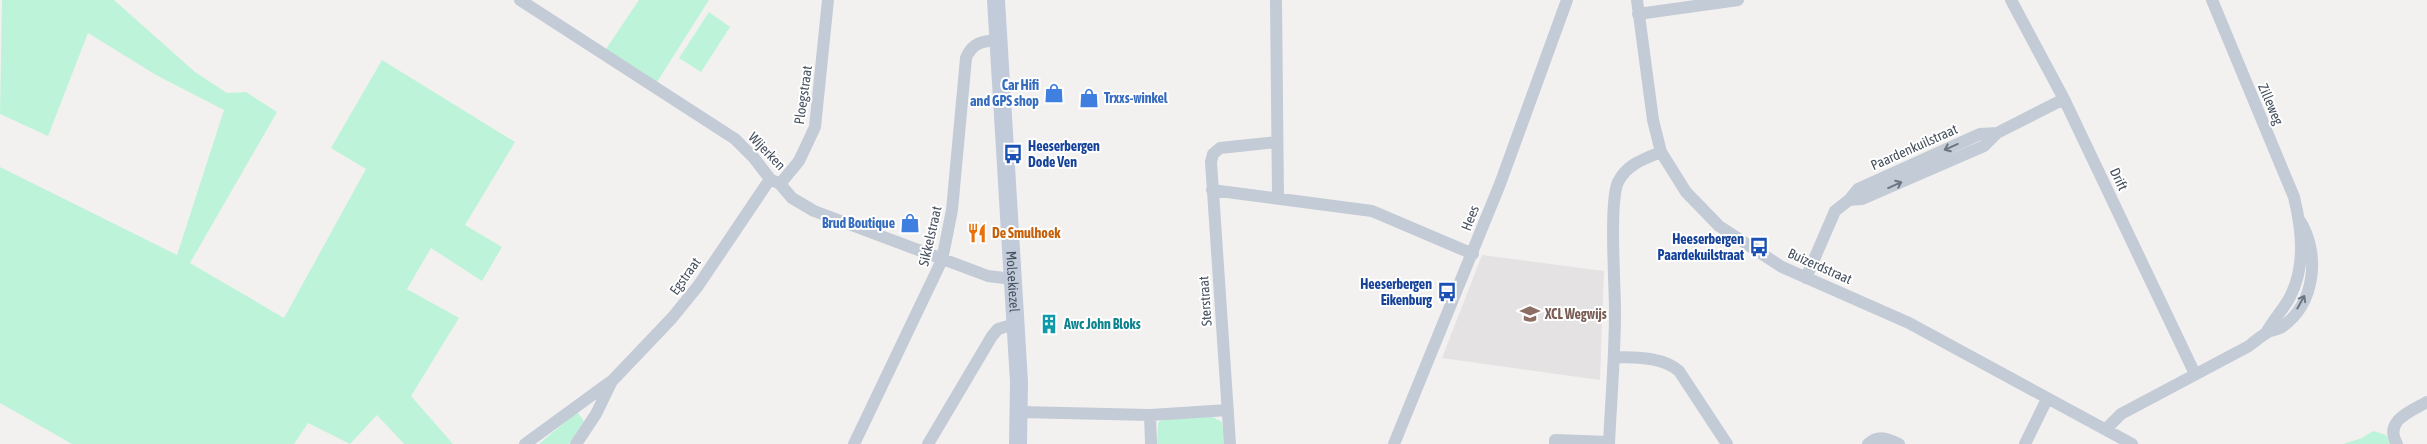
<svg xmlns="http://www.w3.org/2000/svg" width="2427" height="444" font-family="'Asap Condensed',sans-serif">
<rect width="100%" height="100%" fill="#f3f1f0"/>
<path fill="#e4e2e2" d="M1482 255 1604 271 1600 380 1442 358Z"/>
<path fill="#bdf3d9" d="M2 0H114L195 72 227 93 246 92 277 112 190 263 284 318 366 169 331 148 382 60 515 142 465 225 502 247 482 281 431 248 407 289 459 318 411 396 453 444H404L377 415 350 444 308 423 294 444H72L0 403V167L177 255 224 110 156 75 88 33 48 136 0 114Z
M639 0H709L657 82 606 49Z
M709 12 730 27 701 72 679 58Z
M577 412 584 421 569 444H539Z
M1211 416 1222 422 1225 444H1157L1158 423 1163 419Z
M2373 431 2386 435 2391 444H2343L2362 438Z"/>
<g fill="none" stroke-linecap="round" stroke-linejoin="round">
<path stroke="#c3cbd6" stroke-width="12" d="M520 0 735 139 754 158 770 179 780 184 792 198 814 211 988 276 1012 279
M1276 0 1278 198
M1637 0 1653 120 1661 152 1686 192 1719 226 1782 267 1909 323 2132 444
M2011 0 2064 99 2195 374
M2212 0 2294 197C2302 230 2306 266 2290 297 2283 310 2273 320 2266 333
M1638 14 1738 0
M780 184 799 161 815 127 828 0
M1212 190 1372 211 1473 254
M1849 200 1862 199 1984 146 1997 133 2064 99
M1806 278 1835 211 1849 200 1858 189 1980 134 1997 133
M1614 357C1636 358 1662 356 1679 371L1727 444
M1020 412 1150 415 1228 410
M1150 415 1151 444
M2106 429 2121 414 2249 346C2255 341 2261 336 2268 332 2272 330 2278 330 2282 327 2316 303 2320 253 2300 221
M525 444 610 382
M576 444 596 414 612 381 672 318 698 286 770 179
M854 444 942 260 952 210 966 58C972 43 982 41 998 40
M928 444 992 336 998 329 1015 324
M1230 444 1211 162 1213 154 1220 148 1277 142
M1394 444 1500 184 1567 0
M1555 444V440L1609 442
M1609 444C1611 400 1615 355 1615 311 1615 284 1609 202 1618 182 1627 164 1644 159 1661 152
M1868 444C1878 434 1889 439 1899 444
M2025 444 2047 399
M2397 444C2383 421 2411 411 2427 402"/>
<path stroke="#c2cbda" stroke-width="18" id="s1" d="M996 0 1019 382 1018 444"/>
</g>
<defs><path id="oneway-shaft" d="M-6 0H5M1.5-3L5.5 0L1.5 3" fill="none" stroke-width="1.6" stroke-linecap="round" stroke-linejoin="round" transform="scale(1.25)"/></defs>
<g stroke="#6c7683">
<use href="#oneway-shaft" transform="translate(1951 147) rotate(156)"/>
<use href="#oneway-shaft" transform="translate(1895 185) rotate(-24)"/>
<use href="#oneway-shaft" transform="translate(2301 302) rotate(-61)"/>
</g>
<defs>
<symbol id="shop-bare" viewBox="-9 -9 18 18"><path d="M-5-2.5h2.3a2.7 3.5 0 0 1 5.4 0H5L5.5 6h-11ZM-1.5-2.5h3a1.5 2.3 0 0 0-3 0Z" fill="#3f7fe0" stroke="#fff" stroke-width="2.5" paint-order="stroke"/></symbol>
<symbol id="bus-bare" viewBox="-9 -9 18 18"><path d="M-5-6H5V4H4V6H2V4H-2V6H-4V4H-5ZM-3.5-4V0h7V-4ZM-3.5 1.2v1.5H-2V1.2ZM2 1.2v1.5H3.5V1.2Z" fill="#1a4fb4" stroke="#fff" stroke-width="2.5" paint-order="stroke"/></symbol>
<symbol id="restaurant-bare" viewBox="-9 -9 18 18"><path d="M-5-6h1v4h1v-4h1v4h1v-4h1v5L-1.5 .5V6h-2V.5L-5-1ZM5-6V6H3V1.5H1.5Q1.5-4 5-6Z" fill="#e8710a" stroke="#fff" stroke-width="2.5" paint-order="stroke"/></symbol>
<symbol id="school-bare" viewBox="-9 -9 18 18"><path d="M0-5L7-2L0 1L-7-2ZM-4 1L0 2.5L4 1V4Q0 6-4 4Z" fill="#8d6e63" stroke="#fff" stroke-width="2.5" paint-order="stroke"/></symbol>
<symbol id="building-bare" viewBox="-9 -9 18 18"><path d="M-4-6H4V6H1V3H-1V6H-4ZM-2.5-4.3h1.7v1.8h-1.7ZM.8-4.3h1.7v1.8H.8ZM-2.5-1h1.7V.8h-1.7ZM.8-1h1.7V.8H.8Z" fill="#0f9aa8" stroke="#fff" stroke-width="2.5" paint-order="stroke"/></symbol>
</defs>
<g fill-rule="evenodd">
<use href="#shop-bare" x="1040" y="79" width="28" height="28"/>
<use href="#shop-bare" x="1075" y="84" width="28" height="28"/>
<use href="#bus-bare" x="999" y="140" width="28" height="28"/>
<use href="#shop-bare" x="896" y="209" width="28" height="28"/>
<use href="#restaurant-bare" x="963" y="219" width="28" height="28"/>
<use href="#bus-bare" x="1745" y="233" width="28" height="28"/>
<use href="#bus-bare" x="1433" y="278" width="28" height="28"/>
<use href="#school-bare" x="1516" y="300" width="28" height="28"/>
<use href="#building-bare" x="1035" y="310" width="28" height="28"/>
</g>
<g text-anchor="middle" dominant-baseline="central" stroke-width="4" stroke-linejoin="round" paint-order="stroke">
<g font-size="14" font-weight="bold" fill="#366cbe" stroke="#fff" text-anchor="end">
<text x="1039" y="85">Car Hifi<tspan x="1039" dy="16">and GPS shop</tspan></text>
<text x="1104" y="98" text-anchor="start">Trxxs-winkel</text>
<text x="895" y="223">Brud Boutique</text>
</g>
<g font-size="14" fill="#47515f" stroke="#fff">
<text transform="translate(803 95) rotate(-82)">Ploegstraat</text>
<text transform="translate(2271 104) rotate(67)">Zilleweg</text>
<text transform="translate(1914 147) rotate(-24)">Paardenkuilstraat</text>
<text transform="translate(767 151) rotate(46)">Wijerken</text>
<text transform="translate(2119 179) rotate(65)">Drift</text>
<text transform="translate(1470 218) rotate(-69)">Hees</text>
<text transform="translate(930 236) rotate(-77)">Sikkelstraat</text>
<text transform="translate(1820 266) rotate(24)">Buizerdstraat</text>
<text transform="translate(685 276) rotate(-54)">Egstraat</text>
<text stroke="none"><textPath href="#s1" startOffset="282">Molsekiezel</textPath></text>
<text transform="translate(1205 301) rotate(-94)">Sterstraat</text>
</g>
<g font-size="14" font-weight="bold" fill="#164399" stroke="#fff" text-anchor="end">
<text x="1028" y="146" text-anchor="start">Heeserbergen<tspan x="1028" dy="16">Dode Ven</tspan></text>
<text x="1744" y="239">Heeserbergen<tspan x="1744" dy="16">Paardekuilstraat</tspan></text>
<text x="1432" y="284">Heeserbergen<tspan x="1432" dy="16">Eikenburg</tspan></text>
</g>
<g font-size="14" font-weight="bold" fill="#c56008" stroke="#fff" text-anchor="start">
<text x="992" y="233">De Smulhoek</text>
</g>
<g font-size="14" font-weight="bold" fill="#785e54" stroke="#fff" text-anchor="start">
<text x="1545" y="314">XCL Wegwijs</text>
</g>
<g font-size="14" font-weight="bold" fill="#0d838f" stroke="#fff" text-anchor="start">
<text x="1064" y="324">Awc John Bloks</text>
</g>
</g>
</svg>
